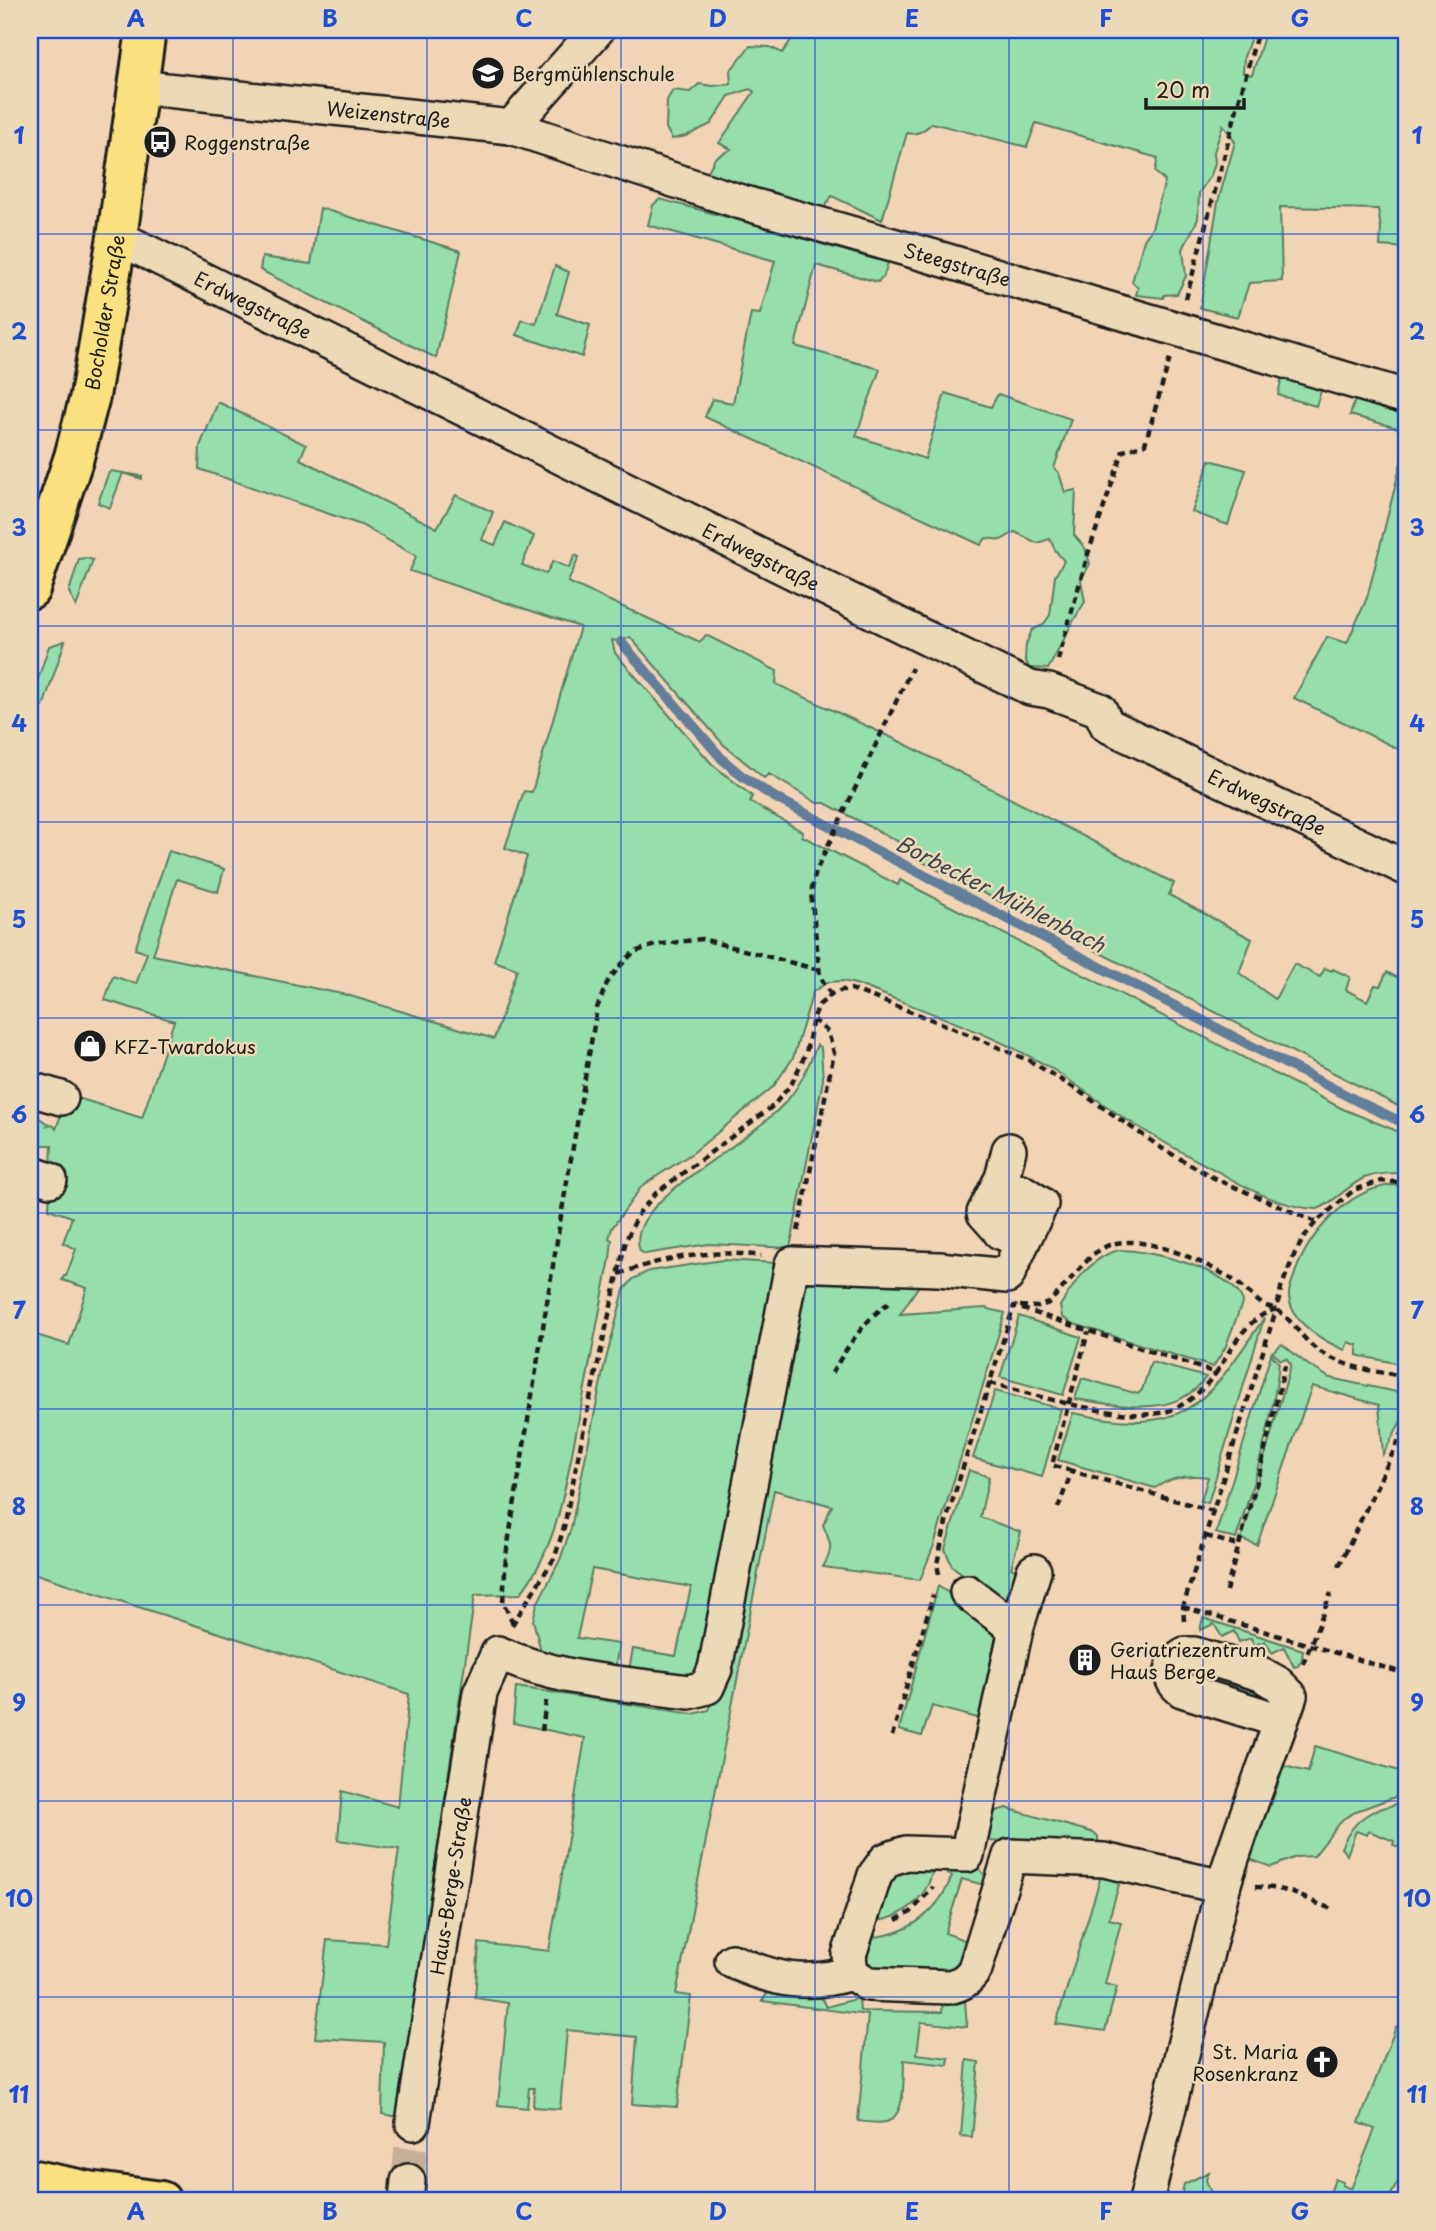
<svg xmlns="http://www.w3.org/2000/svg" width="1436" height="2231" font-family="'Playpen Sans',sans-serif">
<rect width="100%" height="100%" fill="#f1d4b6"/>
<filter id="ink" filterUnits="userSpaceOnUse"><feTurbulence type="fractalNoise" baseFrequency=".0143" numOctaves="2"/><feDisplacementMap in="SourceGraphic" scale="14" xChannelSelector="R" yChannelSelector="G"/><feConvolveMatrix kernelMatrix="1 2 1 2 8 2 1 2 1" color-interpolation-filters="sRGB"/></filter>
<g filter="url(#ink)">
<path fill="#96deac" stroke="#597d64" stroke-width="2" d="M798 30H1250L1248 35 1251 37 1244 57 1243 73 1252 75 1266 30H1406V248L1380 246 1381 229 1378 209 1280 207 1282 281 1249 283 1238 317 1200 308 1218 202 1235 142 1223 125 1214 152 1215 163 1211 175 1199 193 1198 219 1183 249 1186 276 1177 294 1164 295 1163 298 1136 295 1138 288 1132 282 1144 240 1152 228 1165 181 1155 172 1158 158 1036 123 1027 147 932 123C925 130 917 136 907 133L882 220 832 196C821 211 814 224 815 242L888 263 883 278H881L878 282 816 265 795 346 880 369 856 436 925 459 945 393 991 407 998 394 1071 419 1054 468 1059 473 1065 492 1076 490 1074 535 1085 548 1090 564 1081 580 1085 602C1070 624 1061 647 1048 669L1029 668 1025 659 1026 644 1032 630 1043 625 1050 615 1055 576 1064 561 1055 550 1050 539 1037 543 1015 532 1001 540 986 538 981 545 705 417 712 399 733 403 751 313 760 314 775 261 648 225 653 205 660 199 733 219 724 209 706 175 715 158 731 149 719 143 754 92 750 89 729 96 711 124 686 136 672 139 666 128 667 100 673 90 690 92 699 84 713 86 731 84 730 71 750 46 770 47 782 53Z
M320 208 461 251 436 358 260 270 262 257 311 264Z
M555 266 569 272 557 314 590 325 582 357 517 335 522 320 536 324Z
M1282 376 1322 388 1316 406 1278 395Z
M1356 397 1406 411 1401 429 1350 415Z
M218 402 306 445 300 459 437 528 456 495 493 512 482 540 495 545 505 522 534 536 522 565 546 574 553 561 569 568 575 555 579 557 568 582 700 642 706 635 777 671 776 684 901 742 1174 883 1169 895 1252 939 1239 973 1275 999 1294 964 1320 977 1325 968 1332 971 1333 969 1350 977 1346 990 1367 1001 1375 985 1380 986 1387 972 1406 982V1110L915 858 918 852 825 803H817L769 774 764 778 723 744 630 637 621 642 612 640 615 653 712 764 752 796 750 802 803 832 802 836 898 885 900 880 1343 1109 1402 1133 1406 1138V1173C1392 1173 1378 1173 1364 1178 1350 1184 1326 1209 1316 1209 1281 1207 1246 1188 1217 1171 1186 1155 1154 1137 1124 1118 1099 1102 1075 1083 1049 1067 990 1033 922 1010 859 985L843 981 828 982 813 992 793 1058 773 1087 694 1152 642 1186 612 1228 609 1238 612 1240 610 1259C598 1317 588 1375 576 1433 565 1489 557 1548 520 1594L475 1595 398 2117 382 2114 384 2042 315 2038 327 1940 386 1944 399 1849 338 1840 342 1791 398 1807 409 1694 30 1572V1333L69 1345 87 1288 62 1280 64 1276H66L76 1249 63 1243 72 1217 49 1209 52 1145H41L35 1137 30 1138V1117L33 1119 38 1117 48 1124 47 1126 53 1125 56 1129 68 1095 142 1118 174 1021 105 1000 113 976 136 984 147 953 135 949 169 851 224 869 218 892 177 879 153 955 347 995 494 1039 517 969 494 961 527 856 505 848 524 791 532 792 580 627 410 571 416 556 361 525 199 469 200 446Z
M1404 451 1406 452V753L1294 698 1327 637 1347 643 1367 598Z
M1210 460 1246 470 1228 525 1192 512Z
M111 471 142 476V479L123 473 110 508 98 503 108 474Z
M86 558 93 560 76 607 69 592 79 559Z
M65 641 43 707 30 703 49 646Z
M817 1045 821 1048 823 1080 790 1248 709 1244 645 1254 640 1251C625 1213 702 1169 727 1150 749 1134 771 1119 789 1098 802 1083 809 1063 817 1045Z
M1391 1185 1406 1186V1365L1360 1356 1357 1355V1345L1348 1342 1345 1350C1325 1342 1295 1325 1290 1302 1287 1293 1291 1285 1294 1276 1308 1234 1346 1191 1391 1185Z
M1119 1250C1150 1250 1231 1269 1243 1301L1225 1348 1213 1367 1074 1324 1062 1317 1060 1306C1074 1283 1092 1256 1119 1250Z
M723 1260 777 1263 709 1660 692 1678 629 1670 633 1649 676 1656 691 1587 592 1569 577 1638 619 1644 615 1669 542 1655 533 1620 537 1604 560 1560 571 1528 604 1367 624 1290 633 1279 649 1271Z
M800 1277 922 1281 900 1314 985 1308 1005 1313 934 1545 920 1580 823 1567C834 1548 831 1544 823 1525L832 1506 774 1490 676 1994 691 1996 677 2107 632 2104 637 2037 567 2030 560 2109 533 2107 534 2088H529L527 2108 498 2105 508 2003 475 1998 479 1943 549 1951 585 1738 513 1723 516 1687 693 1714 709 1710 715 1693Z
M1019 1316 1081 1337 1063 1395 1000 1377Z
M1264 1318 1208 1503 1201 1501 1208 1477C1189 1474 1171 1477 1155 1488L1058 1460 1073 1413C1188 1437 1203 1407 1264 1318Z
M1282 1344 1307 1364 1330 1378 1406 1394V1412L1383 1454 1379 1405 1312 1386 1257 1545 1241 1539 1291 1364 1286 1358 1281 1360 1272 1352Z
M1271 1354 1279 1363C1273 1423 1254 1482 1236 1539L1216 1533Z
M1151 1362 1206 1377C1176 1420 1119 1405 1075 1399L1082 1378 1138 1394 1142 1390Z
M995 1391 1061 1409 1042 1477 973 1458Z
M969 1470 989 1477 980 1517 1021 1532 1011 1568 1026 1575 1014 1612 952 1566 945 1549Z
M938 1586 1000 1628 985 1720 932 1706 922 1736 899 1730Z
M1203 1618 1303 1650 1302 1659 1298 1666 1294 1667 1284 1647 1272 1653 1265 1641 1254 1645 1251 1638 1239 1642 1234 1631 1222 1637 1214 1624 1200 1630Z
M1191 1670 1267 1692V1697L1262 1701 1198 1684 1189 1674Z
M1315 1746 1406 1773V1793L1359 1810 1343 1819 1314 1856 1296 1857 1271 1867 1239 1855 1257 1801 1271 1805 1284 1766 1308 1772Z
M1406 1802V1850L1393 1845 1394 1841 1369 1831 1367 1835 1356 1831 1347 1855 1341 1848C1356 1814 1372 1810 1406 1802Z
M1006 1808 1091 1832 1098 1836V1844L1051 1845 989 1841 986 1839 993 1812Z
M933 1865C931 1894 905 1918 876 1921L884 1886 904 1866Z
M949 1865 978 1867 986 1877 984 1885 962 1879 945 1933 967 1941 958 1964 950 1973 864 1967 869 1933H875L874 1937C911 1933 939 1911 952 1876L947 1874Z
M1101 1876 1120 1881 1109 1919 1121 1922 1105 1984 1117 1987 1106 2027 1105 2031 1056 2024Z
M772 1987 819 1993 826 2007 859 1998 860 2011 942 2012 943 2000 965 2001 967 2027 921 2022 917 2054 949 2058 948 2065 904 2060C903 2077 907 2116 886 2122 877 2124 867 2122 858 2121L868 2015 762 2001Z
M1396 2027 1406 2031V2166L1388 2201H1343L1329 2196 1335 2179 1343 2182 1342 2185 1351 2189 1375 2129 1359 2123Z
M967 2060 979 2062 972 2137 961 2136Z
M1209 2172 1206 2180 1212 2195 1227 2201 1242 2195 1245 2201H1180L1184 2184Z"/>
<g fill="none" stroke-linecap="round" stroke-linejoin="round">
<path stroke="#637e99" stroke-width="10" d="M621 642 723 760 742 776 774 797 1361 1103 1406 1124"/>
<path stroke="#c6af97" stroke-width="33" stroke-dasharray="33 17" stroke-linecap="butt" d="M408 2181 413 2123"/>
<defs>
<g id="minor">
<path id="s1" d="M138 87 511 127 597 30"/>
<path id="s2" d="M511 127 741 202 931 256 1406 397"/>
<path id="s3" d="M117 237 926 638 1030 688 1049 691 1100 710 1107 725 1406 868"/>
<path d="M30 1089 61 1098"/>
<path d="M30 1173 50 1180"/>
<path d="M1000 1232 1021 1191 1041 1204 1022 1243"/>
<path d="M967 1592 1016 1629"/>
<path d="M732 1961C775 1980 806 1987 851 1973L868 1984 949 1987C962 1984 968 1980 975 1969L1010 1856 1104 1860 1223 1887"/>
<path d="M851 1973 849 1955 875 1875 886 1860 906 1853 967 1855 1016 1629 1034 1571"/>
<path id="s4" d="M413 2123 480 1693 498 1653C558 1681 625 1683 689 1692L707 1687 715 1669 792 1264 939 1269 1007 1276 1022 1243 1000 1231 984 1213 1002 1178 1009 1150"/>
<path d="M406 2201 408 2181"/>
<path d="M1146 2201 1223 1887C1242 1822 1268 1760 1290 1696L1277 1683 1261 1674 1194 1654H1185L1176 1660C1169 1673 1170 1681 1182 1690L1281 1721"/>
</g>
<g id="major">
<path id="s5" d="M30 589 74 457 90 396 117 237 146 30"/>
<path d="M30 2179 89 2191 161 2201"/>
</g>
</defs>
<use href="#minor" stroke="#1c1c1c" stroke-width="38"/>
<use href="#major" stroke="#1c1c1c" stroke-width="44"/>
<path stroke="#1c1c1c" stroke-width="4.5" stroke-dasharray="7 5" stroke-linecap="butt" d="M1186 299 1258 30
M30 443 40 446
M1058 660 1088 554 1123 451 1145 444 1170 358
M831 995 820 976 811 893 816 871 912 668
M798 1231 834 1053 828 1032 814 1020
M619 1274C665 1257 712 1249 761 1256
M1020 1306 1038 1307 1049 1303 1093 1254C1099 1251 1105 1246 1112 1244 1145 1234 1205 1262 1233 1280 1244 1287 1252 1297 1262 1304 1267 1307 1273 1307 1277 1310 1292 1319 1303 1341 1319 1351 1346 1368 1375 1372 1406 1376
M832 1373C847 1347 865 1319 890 1302
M990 1383C1031 1394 1133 1426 1171 1410 1191 1402 1203 1389 1216 1373
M1072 1471 1052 1465 1088 1332
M1058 1508 1072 1471 1213 1511 1276 1310
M1206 1536 1237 1545
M1339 1566 1406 1425
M939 1574 937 1564 947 1518 1014 1306 1216 1373C1231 1349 1247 1316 1277 1309L1281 1288 1295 1253 1305 1236 1316 1222 1354 1190 1381 1181 1406 1183
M1226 1591 1261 1467 1285 1365
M1183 1607 1406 1674
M1184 1621 1183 1607 1213 1511
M513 1623 503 1602 506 1556 560 1222 597 1008 607 983 618 968 634 952 655 945 702 939 819 970
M512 1625 555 1557 564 1527 589 1403 626 1240 639 1213 656 1193 773 1106 792 1083 806 1053 813 1019 819 1005 831 995 842 990 851 989 951 1027 1030 1061 1076 1089 1163 1149 1214 1178 1316 1222
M1303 1664 1331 1593
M542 1731 546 1701
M892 1736 933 1595
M1255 1887C1291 1887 1300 1898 1332 1909
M896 1920 911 1912 933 1887"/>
<use href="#minor" stroke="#ecd9b7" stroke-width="33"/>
<use href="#major" stroke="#fae180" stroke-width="38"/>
</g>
</g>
<path fill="none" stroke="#1d4ed8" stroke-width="2" stroke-opacity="0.55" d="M233 30V2201M427 30V2201M621 30V2201M815 30V2201M1009 30V2201M1203 30V2201M30 234H1406M30 430H1406M30 626H1406M30 822H1406M30 1018H1406M30 1213H1406M30 1409H1406M30 1605H1406M30 1801H1406M30 1997H1406"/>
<defs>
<symbol id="school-disc" viewBox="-11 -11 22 22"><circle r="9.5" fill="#1c1c1c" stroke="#ecd9b7"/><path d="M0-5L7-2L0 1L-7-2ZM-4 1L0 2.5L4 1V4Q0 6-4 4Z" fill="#fff"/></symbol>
<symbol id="bus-disc" viewBox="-11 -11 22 22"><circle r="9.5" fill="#1c1c1c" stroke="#ecd9b7"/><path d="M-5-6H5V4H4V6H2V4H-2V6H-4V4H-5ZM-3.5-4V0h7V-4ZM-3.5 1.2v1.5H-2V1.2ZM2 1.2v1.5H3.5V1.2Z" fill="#fff"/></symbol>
<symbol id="shop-disc" viewBox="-11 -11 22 22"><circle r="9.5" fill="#1c1c1c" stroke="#ecd9b7"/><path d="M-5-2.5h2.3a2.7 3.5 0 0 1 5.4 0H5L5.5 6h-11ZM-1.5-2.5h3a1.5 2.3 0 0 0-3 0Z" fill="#fff"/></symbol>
<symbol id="building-disc" viewBox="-11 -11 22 22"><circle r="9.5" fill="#1c1c1c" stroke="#ecd9b7"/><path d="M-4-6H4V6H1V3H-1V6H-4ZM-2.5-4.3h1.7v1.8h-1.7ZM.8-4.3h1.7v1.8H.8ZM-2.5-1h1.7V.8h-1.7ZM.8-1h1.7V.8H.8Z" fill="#fff"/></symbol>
<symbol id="church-disc" viewBox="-11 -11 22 22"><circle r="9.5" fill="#1c1c1c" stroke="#ecd9b7"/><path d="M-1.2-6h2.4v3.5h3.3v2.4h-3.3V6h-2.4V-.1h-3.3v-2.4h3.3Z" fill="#fff"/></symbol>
</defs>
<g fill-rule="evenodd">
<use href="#school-disc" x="469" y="54" width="38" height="38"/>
<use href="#bus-disc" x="141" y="123" width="38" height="38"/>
<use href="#shop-disc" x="71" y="1027" width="38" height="38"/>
<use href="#building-disc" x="1066" y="1641" width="38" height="38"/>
<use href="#church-disc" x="1303" y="2043" width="38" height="38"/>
</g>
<g text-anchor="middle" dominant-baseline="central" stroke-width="5" stroke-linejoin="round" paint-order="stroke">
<g font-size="19" fill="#1c1c1c" stroke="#ecd9b7" text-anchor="start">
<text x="512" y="73">Bergmühlenschule</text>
<text x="184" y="142">Roggenstraße</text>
<text x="114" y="1046">KFZ-Twardokus</text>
<text x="1110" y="1649">Geriatriezentrum<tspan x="1110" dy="22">Haus Berge</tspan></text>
<text x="1298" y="2051" text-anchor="end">St. Maria<tspan x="1298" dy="22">Rosenkranz</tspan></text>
</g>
<g font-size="19" fill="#1c1c1c" stroke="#ecd9b7">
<text stroke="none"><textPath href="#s1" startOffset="252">Weizenstraße</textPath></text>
<text stroke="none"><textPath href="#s2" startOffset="467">Steegstraße</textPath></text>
<text stroke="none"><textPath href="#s3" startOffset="152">Erdwegstraße</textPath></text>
<text stroke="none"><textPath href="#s5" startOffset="287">Bocholder Straße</textPath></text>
<text stroke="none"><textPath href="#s3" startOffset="719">Erdwegstraße</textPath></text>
<text stroke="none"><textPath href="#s3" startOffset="1286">Erdwegstraße</textPath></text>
<text stroke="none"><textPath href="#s4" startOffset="240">Haus-Berge-Straße</textPath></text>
</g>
<g font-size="21" font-style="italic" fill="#3a4550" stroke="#ecd9b7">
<text transform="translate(1001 893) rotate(27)">Borbecker Mühlenbach</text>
</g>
</g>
<rect width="1436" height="2231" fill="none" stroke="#ecd9b7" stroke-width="77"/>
<path d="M1146 98v10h98v-10" fill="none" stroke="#1c1c1c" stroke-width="3.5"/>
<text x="1156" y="98" font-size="21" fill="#1c1c1c" stroke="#ecd9b7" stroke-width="5" paint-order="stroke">20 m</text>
<rect x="38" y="38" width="1360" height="2154" fill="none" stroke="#1d4ed8" stroke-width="2.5"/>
<g font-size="23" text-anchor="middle" font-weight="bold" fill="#1d4ed8">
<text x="136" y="27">A</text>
<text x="330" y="27">B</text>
<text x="524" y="27">C</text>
<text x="718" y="27">D</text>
<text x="912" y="27">E</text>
<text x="1106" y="27">F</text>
<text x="1300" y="27">G</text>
<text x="19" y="144">1</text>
<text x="1417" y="144">1</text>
<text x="19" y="340">2</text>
<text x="1417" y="340">2</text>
<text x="19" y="536">3</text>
<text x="1417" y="536">3</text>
<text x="19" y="732">4</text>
<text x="1417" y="732">4</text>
<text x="19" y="928">5</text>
<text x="1417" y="928">5</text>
<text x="19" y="1123">6</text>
<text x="1417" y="1123">6</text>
<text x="19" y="1319">7</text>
<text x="1417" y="1319">7</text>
<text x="19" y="1515">8</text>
<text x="1417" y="1515">8</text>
<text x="19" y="1711">9</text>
<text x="1417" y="1711">9</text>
<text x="19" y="1907">10</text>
<text x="1417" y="1907">10</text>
<text x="19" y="2103">11</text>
<text x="1417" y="2103">11</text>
<text x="136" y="2220">A</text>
<text x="330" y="2220">B</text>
<text x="524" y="2220">C</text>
<text x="718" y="2220">D</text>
<text x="912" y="2220">E</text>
<text x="1106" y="2220">F</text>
<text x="1300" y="2220">G</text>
</g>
</svg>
